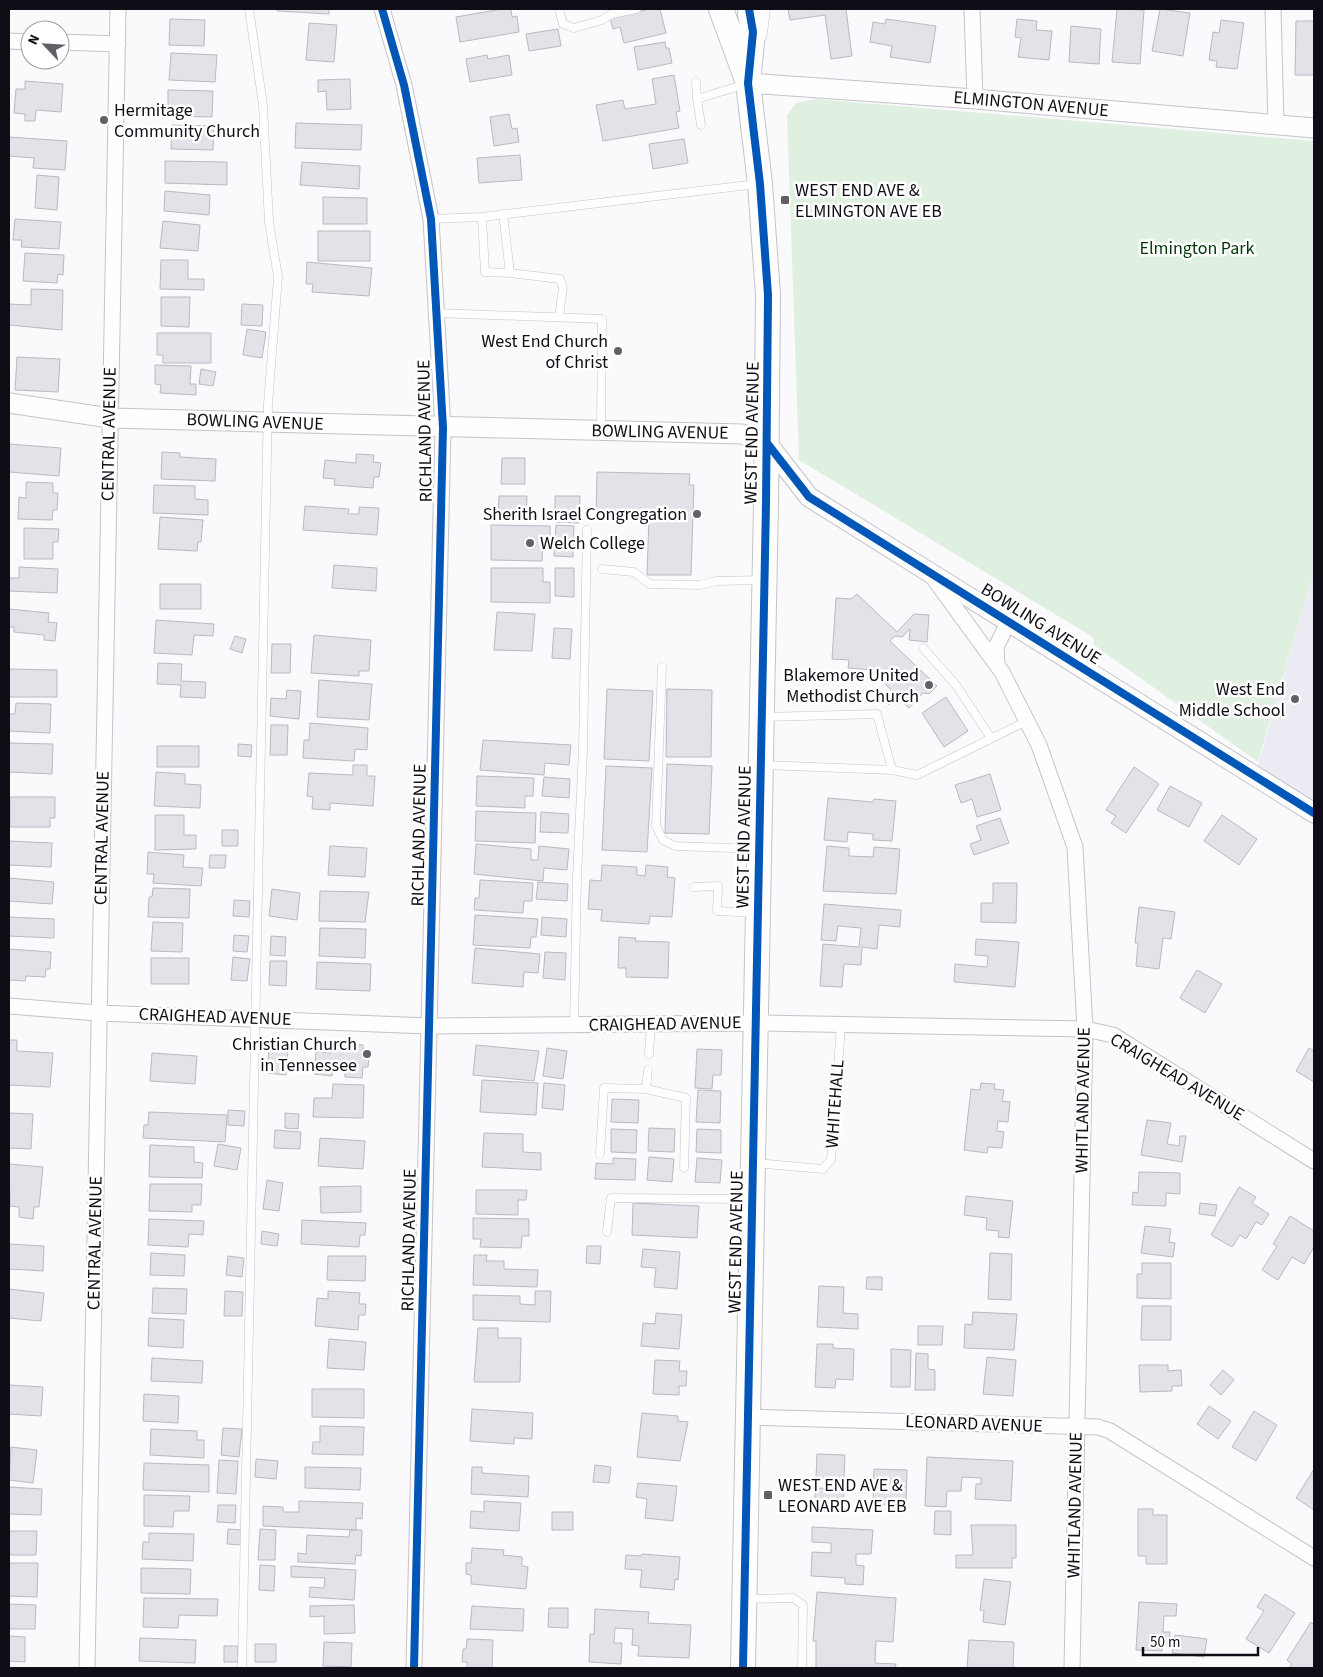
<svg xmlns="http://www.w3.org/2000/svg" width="1323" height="1677" font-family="'Source Sans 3',sans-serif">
<rect width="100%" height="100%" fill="#faf9fc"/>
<path fill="#eceaf2" d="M1314 570V813L1255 776Z"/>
<path fill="#e0f0e0" d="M816 99 1314 141V571L1258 762 1094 645 1093 637 799 460 787 115 796 103Z"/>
<path fill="#e3e2e9" stroke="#bab9c0" d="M277 9H329V14L277 11Z
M502 9H511L512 17 517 16 519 32 460 42 456 17Z
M650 9H660L666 33 624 43 620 27 613 29 610 18Z
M788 9H846L852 56 831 59 825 15 790 20Z
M1117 9 1144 10 1140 64 1112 62Z
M1160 9 1190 13 1183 56 1152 51Z
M170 19 205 20 204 46 169 45Z
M886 19 936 26 930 63 890 57 892 46 870 42 873 22 885 24Z
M1017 19 1037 21 1036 30 1052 31 1049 60 1018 57 1021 38 1015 37Z
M1221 20 1244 23 1237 69 1216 67 1217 61 1209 60 1213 32 1219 33Z
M1296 21H1314V75H1295Z
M309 23 337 25 334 62 306 60Z
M1071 26 1101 29 1099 64 1069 62Z
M558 29 561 46 529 51 526 34Z
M665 42 666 48H669L672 63 638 70 634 47Z
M171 53 217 55 215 82 169 80Z
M487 55 488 59 509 55 512 75 470 82 466 59Z
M674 75 680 111 676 112 679 128 603 141 596 105 623 100 625 109 656 104 652 79Z
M350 79 351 109 327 110 326 91 318 92V80Z
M25 81 63 84 61 112 36 110 35 121H25V114L14 113 16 89H25Z
M168 90 213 91 212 117 168 116Z
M509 114 512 129 517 128 519 142 494 146 490 117Z
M296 123 362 125 361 150 295 148Z
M172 125 214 126 213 150 171 149Z
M9 137 67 141 65 170 33 168 34 158 9 156Z
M684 139 688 163 653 169 649 144Z
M520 155 522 180 479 183 477 158Z
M165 161 227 162V185L165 183Z
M302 162 360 166 359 189 300 185Z
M37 175 59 177 57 210 35 208Z
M165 191 210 195 209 215 164 211Z
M323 197 367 198V224H323Z
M15 219 61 222 59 249 21 247 22 240H13Z
M163 221 200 225 198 251 160 248Z
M318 231H370V261H318Z
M25 253 64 255 63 275 58 274 57 283 23 281Z
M161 260H188V279H204V290L160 289Z
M307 262 372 268 369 296 312 292 313 284H306Z
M31 289 63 290 62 330 9 325V304L31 305Z
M161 297H190L189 327 161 326Z
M242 304 263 305 262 326 241 325Z
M247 329 266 332 262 358 243 355Z
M157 333H211V363H163V355H157Z
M17 357 60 359 58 392 15 390Z
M155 365 191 366 190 384H196V395L160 393 161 385 155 384Z
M201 369 216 372 213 386 199 384Z
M9 444 61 448 59 476 9 472Z
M162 452 180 453V457L216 459 215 481 161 479Z
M356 454 374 455 373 462 381 463 379 477H374L373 488 334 485 335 479 323 478 325 460 356 463Z
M502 458H525V484H501Z
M597 472 690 474 689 485H694L691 575H647L649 516 596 515Z
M26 482 53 483V493H58L57 510H53L52 520 18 519 19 497 26 498Z
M154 485 195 486V499L208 500V515L153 513Z
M499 496H527L526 519 498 518Z
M555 496H580L579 523 555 522Z
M305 506 349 509 348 514H359V507L379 508 377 535 303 530Z
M160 517 203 520 201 542H198L197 551 158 549Z
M491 525 550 526V537H543L542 561 491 560Z
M556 525 574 526 573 557 554 556Z
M24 528 59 529 58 542H53V559H24Z
M334 565 377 568 376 591 332 588Z
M19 567 58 569 57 593 9 591V578H19Z
M491 568H543V582H550V603L491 602Z
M555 568H574V597L555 596Z
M160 584H201V609H160Z
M857 594 897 632 914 614 929 615 927 642 909 640 910 629 902 637 895 636 890 641 937 686 929 694 923 693 909 708 897 697 889 705 883 699 891 690 871 670 848 668 849 660 832 659 836 598 851 599Z
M9 609 49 613 48 622 57 623 55 641 44 640V635L14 632V627H9Z
M497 612 535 614 532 651 494 650Z
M156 620 214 624 213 636 194 635 192 655 154 653Z
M554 628 572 629 570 659 552 658Z
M314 635 371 640 369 671H359V676L311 673Z
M235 636 246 639 242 653 230 649Z
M272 644H291L290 673H271Z
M158 663 182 664 181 681 206 682 205 698 180 697 181 685 157 684Z
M9 669 57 670V697H9Z
M319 680 372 684 369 720 317 717Z
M607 689 653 691 649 761 604 759Z
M667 689 712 690 711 757H666Z
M287 690 301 691 299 719 270 716 271 698 286 699Z
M946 697 968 731 944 747 922 713Z
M16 703 51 704 50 733 9 731V714H15Z
M310 723 368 728 367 750 355 749 354 761 303 758 304 740H309Z
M271 725H288L287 755H270Z
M483 740 571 745 569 765 545 763 544 775 480 770Z
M9 743 53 744 52 774 9 772Z
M238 744 252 745 251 757 238 756Z
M157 746H199V767H157Z
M667 764 712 766 709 834 665 833Z
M353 765H367V776H375L373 806 330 803V810L312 809 313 797 307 796 309 773 353 775Z
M606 766 652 768 647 852 602 850Z
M1134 767 1159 784 1126 833 1111 823 1116 816 1106 810Z
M156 772 185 774V784L201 785 200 808 154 806Z
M990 774 1001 810 977 817 972 799 961 803 955 785Z
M477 776 534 778 533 796H525V808L476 806Z
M544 777 570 779 569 798 542 796Z
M1170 786 1202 803 1189 827 1157 810Z
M10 797H55V818H50V827H10Z
M828 798 873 802 874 799 896 801 892 841 873 840V834L848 832 847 842 824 840Z
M476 811 536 813 535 843 475 841Z
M541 812 569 814 568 833 540 832Z
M155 815H184V835H196V849L155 850Z
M1222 815 1257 839 1239 865 1204 841Z
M1000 818 1009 843 974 855 970 844 981 840 976 826Z
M222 830H238V846H222Z
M9 841 52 843 51 867 9 865Z
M476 844 531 849V860H538L539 846 569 849 567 870 544 868 543 881 474 874Z
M330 846 367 848 365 877 328 875Z
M827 846 849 848V856L873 857 874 847 900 849 896 894 823 891Z
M148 852 184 855 183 867 203 868 201 886 153 883 154 874H147Z
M210 855H226L225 868H209Z
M602 865 637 867V875L645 876 646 865 668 867 667 877 675 878 672 917 650 916 649 924 601 921 602 910 588 909 590 880 601 881Z
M9 878 54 882 52 904 9 901Z
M480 880 533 883 532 901H524L523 913 474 910 475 898H479Z
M538 882 568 884 567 901 536 899Z
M993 883H1017L1016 923 981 922V903H993Z
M153 888 190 889 189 918 148 917 149 897H152Z
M272 889 300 893 297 920 269 916Z
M320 891 369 892 365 922 319 921Z
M234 900 250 901 249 917 233 916Z
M824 904 901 910 900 927 879 925 877 949 862 947 861 965 844 964 842 987 820 986 823 944 859 947 861 928 838 926 836 941 821 940Z
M1139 907 1175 912 1171 939 1163 938 1159 969 1136 966 1138 943H1135Z
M475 915 538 919 536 937H531L530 948 473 945Z
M9 917 54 919V938L9 936Z
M542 917 567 919 566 937 541 935Z
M153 922 183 923 182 952 151 951Z
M320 928 366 929 365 958 319 956Z
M234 935 249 936 247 952 233 951Z
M271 936 286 937 285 956 270 955Z
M619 937 636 938 635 941 669 942 668 978 626 977V968H618Z
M976 939 1019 942 1015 987 954 982 955 964 987 967 988 956 975 955Z
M475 948 540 954 538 973 524 972 523 987 472 983Z
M9 949 51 952 50 969H46L45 977 26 976 25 981 9 980Z
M545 952 566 953 565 980 543 978Z
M233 957 250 959 247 981 231 980Z
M151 958H189V984H151Z
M270 961H287L286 986 269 985Z
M317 962 371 964 370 991 316 989Z
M1197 970 1222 984 1205 1013 1180 998Z
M9 1040H17V1051L53 1053 50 1087 9 1085Z
M332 1042 363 1045V1055H369L368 1067H363L362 1078 345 1077V1072L332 1071V1076L314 1074 316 1052 331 1053Z
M476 1045 539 1051 534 1081 473 1075Z
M269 1048 288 1050 286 1075 267 1073Z
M547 1048 567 1051 563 1079 543 1076Z
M1309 1048 1314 1051V1082L1296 1071Z
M697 1049 722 1050 721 1075H713L712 1089 695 1088Z
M152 1053 197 1056 195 1084 150 1081Z
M482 1080 538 1083 536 1115 480 1112Z
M544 1083 565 1085 563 1110 542 1108Z
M981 1083 995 1084 994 1089 1004 1090 1002 1101 1010 1102 1008 1122 998 1121 997 1131 1004 1132 1002 1148 988 1147 987 1153 964 1150 971 1089 980 1090Z
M333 1084 364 1085 363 1118 313 1117 314 1098H332Z
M698 1090 721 1091 720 1123 696 1122Z
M612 1099 639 1100 638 1123 611 1122Z
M228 1110 245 1111 244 1126 228 1125Z
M149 1112 227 1115 225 1142 143 1138 144 1125H148Z
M9 1113 33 1114 31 1149 9 1148Z
M285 1113 299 1114 298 1129 285 1128Z
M1147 1120 1171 1123 1167 1144 1179 1146 1180 1136H1186L1182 1162 1141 1155Z
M649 1128 675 1129 674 1152 648 1151Z
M611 1129 637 1130 636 1153 611 1152Z
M697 1129 721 1130V1153L696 1152Z
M275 1130 301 1132 300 1149 274 1148Z
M484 1133 523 1134V1152L541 1153V1170L482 1167Z
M320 1138 365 1141 363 1169 318 1166Z
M218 1144 241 1148 237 1170 214 1166Z
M150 1145 194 1147V1162L203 1163 202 1178 149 1177Z
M649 1157 674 1159 672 1182 647 1180Z
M613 1158 636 1159 635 1180 595 1179 596 1163 613 1164Z
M697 1158 722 1160 720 1183 695 1182Z
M9 1164 43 1167 39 1207H34L33 1219 19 1217V1207L10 1206Z
M1139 1172 1180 1173V1194L1166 1193V1206L1132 1205 1133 1192 1138 1193Z
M267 1180 283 1183 279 1211 263 1209Z
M150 1184H202L201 1205H192V1212L149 1211Z
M361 1186V1212L321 1213 320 1187Z
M1239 1187 1256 1197 1252 1203 1269 1214 1262 1225 1256 1222 1246 1239 1240 1235 1232 1247 1211 1235Z
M476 1190H527L526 1200H518V1215L476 1214Z
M966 1196 1013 1201 1009 1238 998 1237 999 1231 986 1230 987 1218 964 1215Z
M633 1203 699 1206 697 1238 632 1235Z
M1200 1203 1217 1205 1215 1216 1199 1214Z
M1290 1216 1314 1231V1247L1304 1264 1292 1257 1278 1280 1262 1270 1277 1246 1273 1244Z
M473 1218 529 1219V1236H522L521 1248 480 1247 481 1239H473Z
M149 1219 204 1221 203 1235 189 1234 188 1247 148 1245Z
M302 1220 366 1223 365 1235H360L359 1247 301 1244Z
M1145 1226 1171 1229 1169 1242 1175 1243 1173 1257 1141 1253Z
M262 1231 279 1234 277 1246 261 1244Z
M9 1244 44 1246 43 1271 9 1269Z
M587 1246H601L600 1264 586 1263Z
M643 1249 680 1252 677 1289 654 1287 656 1268 641 1267Z
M151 1253 185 1255 184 1276 150 1275Z
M990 1253 1012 1254 1011 1300 988 1299Z
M474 1255H487L486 1261H504V1269L538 1270 537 1287 473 1285Z
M228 1256 244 1258 242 1277 226 1275Z
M328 1256H366L365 1281 327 1280Z
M1142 1263H1171V1299L1137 1298V1274H1142Z
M867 1277H882V1290L866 1289Z
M819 1286 844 1287 843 1313 858 1314V1329L817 1327Z
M153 1288 187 1289 186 1314 152 1313Z
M9 1289 44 1293 41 1321 9 1318Z
M225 1291 243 1292 242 1316H224Z
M328 1291 360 1293 359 1304H366L365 1315H359L358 1330 315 1326 317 1298 328 1299Z
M535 1291H551L550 1322 473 1320V1295L520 1296V1304L535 1305Z
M1142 1306H1171V1340H1141Z
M973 1312 1017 1314 1014 1350 964 1348 965 1324 972 1325Z
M656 1313 682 1315 679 1349 641 1346 643 1323 655 1324Z
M149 1318 184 1320 183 1348 148 1346Z
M918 1326H943L942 1345H918Z
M478 1328H498V1338H521L520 1382H474Z
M329 1339 366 1342 364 1370 327 1368Z
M817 1344H833V1348L854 1349 853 1380 836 1379 835 1388 815 1387Z
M891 1349 911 1350 910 1387H891Z
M916 1353 928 1354V1369L935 1370V1390H915Z
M987 1357 1016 1360 1013 1396 983 1394Z
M152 1358 203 1361 202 1383 151 1381Z
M655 1360 680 1361 679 1371H687L686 1386H679V1395L653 1394Z
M1139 1365H1168V1371L1181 1370 1182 1386H1172V1391L1140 1392Z
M1223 1370 1234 1380 1221 1395 1210 1385Z
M9 1385 43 1387 41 1416 9 1414Z
M312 1389H364V1418L312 1417Z
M144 1394 179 1396 178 1423 143 1421Z
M1209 1406 1231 1421 1218 1439 1197 1424Z
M472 1409 533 1413 532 1439 514 1438V1444L470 1441Z
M1254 1411 1277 1425 1256 1461 1232 1447Z
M642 1413 678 1416V1421L688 1422 680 1461 637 1457Z
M320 1426 364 1427 363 1455 312 1454 313 1442H320Z
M223 1428 242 1429 239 1457 221 1455Z
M151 1429 197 1431V1440H204V1458L150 1455Z
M11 1447 37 1450 33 1483 9 1480Z
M817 1454 845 1455 844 1480 816 1478Z
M927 1457 1013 1461 1011 1501 975 1499 976 1484H981V1478L962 1477 961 1491H947L946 1507 925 1506Z
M256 1459 278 1461 276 1479 255 1477Z
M219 1460 238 1461 236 1494 217 1493Z
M144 1463 209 1465V1492L143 1490Z
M595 1465 611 1467 609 1483 593 1482Z
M305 1467 361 1468 360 1490 305 1488Z
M472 1467H482V1473L529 1476 528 1497 471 1494Z
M874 1469 907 1470 906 1505 873 1504Z
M1314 1469V1510L1296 1498Z
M638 1483 677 1486 673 1521 645 1518 647 1499 636 1497Z
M9 1487 42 1489 41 1515 9 1514Z
M815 1488 844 1489 843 1512 815 1511Z
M144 1495 190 1496 189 1511H174L173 1527 144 1526Z
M299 1501 363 1503 362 1519 356 1518V1530L263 1526V1506L283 1507V1512H299Z
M484 1501 521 1503 519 1531 470 1528 471 1511 484 1512Z
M218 1505H236L235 1523 217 1522Z
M1138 1509H1153V1515H1167V1564H1146V1556H1138Z
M935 1511H951V1535L934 1534Z
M552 1512H573V1530H552Z
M971 1525H1016V1558H1012V1568H956V1555H973Z
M812 1527 873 1530 871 1554H856V1565L864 1566 863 1585 845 1584V1578L811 1576 812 1552 831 1553V1543L812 1542Z
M228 1529 243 1530 242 1545 227 1544Z
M260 1529 276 1530 275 1560H258Z
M350 1530H362L361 1556 356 1555 355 1564 298 1562V1553L306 1554 307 1535 349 1537Z
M9 1531H37L36 1555H9Z
M149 1533 194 1534 193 1561 142 1559 143 1542H149Z
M472 1548 504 1550 503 1555 522 1557V1566L528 1567 526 1589 471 1584V1575L466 1574V1563H471Z
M642 1554 680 1557 678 1580 675 1579 674 1590 640 1587 642 1570 625 1569 626 1555 641 1556Z
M9 1563H38L37 1597 9 1596Z
M260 1565 275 1566 274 1591 259 1590Z
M291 1566 356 1570 354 1600 309 1597 310 1587 324 1588 325 1578 291 1577Z
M141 1568 191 1569 190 1594 141 1593Z
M984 1579 1011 1582 1005 1625 983 1622 984 1611 980 1610Z
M817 1592 896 1598 893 1642 876 1641 875 1663 896 1664 895 1668H816V1641H813Z
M1265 1594 1295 1613 1269 1653 1246 1639 1264 1611 1257 1607Z
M144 1598 218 1599 217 1616 179 1615 178 1628 143 1627Z
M1139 1602 1177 1604 1176 1616H1164L1163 1632H1170L1169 1644H1163L1162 1651 1136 1650Z
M9 1604 36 1605 35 1629H9Z
M354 1605 355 1633 324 1634V1616L310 1617V1606Z
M472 1606 524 1609 523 1631 470 1629Z
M549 1608H568V1628L548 1627Z
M595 1609 649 1612 648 1623 691 1625 689 1658 638 1656 639 1646 632 1645 633 1629 615 1628 614 1643H622L621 1664 589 1662 590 1634H594Z
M1311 1622 1314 1625V1668H1289L1292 1664 1287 1660Z
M1175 1635 1207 1639 1204 1657 1172 1653Z
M9 1636 25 1637V1662L9 1661Z
M140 1638 196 1640 195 1663 139 1661Z
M467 1639 493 1640 492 1668H467V1662H462L463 1649H466Z
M969 1640 1014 1642 1013 1668H967Z
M324 1642 352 1643 351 1667 323 1666Z
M255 1644H276V1662H255Z
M224 1646H238V1662H224Z"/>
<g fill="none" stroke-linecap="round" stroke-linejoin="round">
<defs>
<path id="service" d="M559 9 563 24 574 28 602 20 612 14 636 9
M696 82 697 99
M701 125 697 99 746 84
M503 214 510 273 560 279 563 288 559 317
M482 217 485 272 510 273
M431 219 482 217 757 184
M436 313 602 319 601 431
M602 569 634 572 650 584 700 585 716 581 763 580
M923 648 956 685 991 738
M662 667 656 826 663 840 675 846 757 849
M764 717 877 714 892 770
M763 765 892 770 917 775 1027 721
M694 887 718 886 717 911 756 913
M574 1025 577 877 583 750 587 530
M649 1054 651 1024
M646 1089 648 1070
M600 1154 604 1088 646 1089 686 1098 684 1168
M755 1163 823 1169 831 1160 841 1026
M607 1232 611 1198 750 1199
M746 1599 793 1598 803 1605 802 1668
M242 1668 268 404 278 277 269 222 263 105 249 9"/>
<path id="minor" d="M382 9 404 85 431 219 443 428 414 1668
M972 9 975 99
M1273 9 1276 125
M9 41 30 42
M60 42 118 44
M932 576 1002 672 1039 745 1075 847 1085 1029 1072 1668
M997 665 996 647 1009 621
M9 1006 98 1013 429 1026 756 1023 1085 1029 1113 1035 1314 1161
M748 1417 1098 1427 1110 1431 1314 1558
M87 1668 118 9"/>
<path id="tertiary" d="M748 83 975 99 1314 128
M9 403 110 418 742 434 767 443 809 497 1314 813"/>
<path id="primary" d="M721 9 746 77
M743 1668 766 504 768 295 760 184 748 83 753 32 750 13"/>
<path id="motorway" d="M753 32 756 9"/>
</defs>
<use href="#service" stroke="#c5c3c9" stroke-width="9"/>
<use href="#minor" stroke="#c5c3c9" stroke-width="17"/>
<use href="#tertiary" stroke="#c5c3c9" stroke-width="21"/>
<use href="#primary" stroke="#c5c3c9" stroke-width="26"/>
<use href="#motorway" stroke="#c5c3c9" stroke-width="29"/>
<use href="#service" stroke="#fefeff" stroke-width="8"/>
<use href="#minor" stroke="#fefeff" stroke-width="15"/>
<use href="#tertiary" stroke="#fefeff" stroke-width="19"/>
<use href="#primary" stroke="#fefeff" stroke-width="24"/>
<use href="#motorway" stroke="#fefeff" stroke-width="28"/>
<defs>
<path id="cycleway" d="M382 9 404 85 431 219 443 428 414 1668
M767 443 809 497 1314 813
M743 1668 766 504 768 295 760 184 748 83 753 32 749 9"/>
</defs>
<use href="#cycleway" stroke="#fff" stroke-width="11"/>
<use href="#cycleway" stroke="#0057b8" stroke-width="8"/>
</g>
<g fill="#616066" stroke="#fff" stroke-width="2">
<circle cx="104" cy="120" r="5"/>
<rect x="780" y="195" width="10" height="10" rx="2.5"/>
<circle cx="618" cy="351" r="5"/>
<circle cx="697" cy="514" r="5"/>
<circle cx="530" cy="543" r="5"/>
<circle cx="929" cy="685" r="5"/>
<circle cx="1295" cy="699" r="5"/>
<circle cx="367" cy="1054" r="5"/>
<rect x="763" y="1490" width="10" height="10" rx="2.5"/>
</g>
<g text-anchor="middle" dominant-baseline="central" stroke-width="5" stroke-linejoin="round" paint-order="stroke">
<g font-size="18" fill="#0f0d15" stroke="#fff">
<text transform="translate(1031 104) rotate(5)">ELMINGTON AVENUE</text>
<text transform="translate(255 422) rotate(2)">BOWLING AVENUE</text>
<text transform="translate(425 431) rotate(-91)">RICHLAND AVENUE</text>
<text transform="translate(660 432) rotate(1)">BOWLING AVENUE</text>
<text transform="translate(752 433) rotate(-89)">WEST END AVENUE</text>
<text transform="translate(109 434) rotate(-89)">CENTRAL AVENUE</text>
<text transform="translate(1041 624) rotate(32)">BOWLING AVENUE</text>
<text transform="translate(419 835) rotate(-89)">RICHLAND AVENUE</text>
<text transform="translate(744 837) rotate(-89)">WEST END AVENUE</text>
<text transform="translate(102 838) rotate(-89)">CENTRAL AVENUE</text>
<text transform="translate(215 1017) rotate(2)">CRAIGHEAD AVENUE</text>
<text transform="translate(665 1024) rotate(-1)">CRAIGHEAD AVENUE</text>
<text transform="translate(1177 1077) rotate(31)">CRAIGHEAD AVENUE</text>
<text transform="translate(1083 1100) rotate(-89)">WHITLAND AVENUE</text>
<text transform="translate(835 1104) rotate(-86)">WHITEHALL</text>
<text transform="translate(409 1240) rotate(-89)">RICHLAND AVENUE</text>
<text transform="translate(736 1242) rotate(-89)">WEST END AVENUE</text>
<text transform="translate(95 1243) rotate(-89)">CENTRAL AVENUE</text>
<text transform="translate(974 1424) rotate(2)">LEONARD AVENUE</text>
<text transform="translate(1075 1505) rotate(-89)">WHITLAND AVENUE</text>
</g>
<g font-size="18" fill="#0f0d15" stroke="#fff" text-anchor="end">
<text x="114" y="110" text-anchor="start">Hermitage<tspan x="114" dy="21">Community Church</tspan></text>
<text x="795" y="190" text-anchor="start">WEST END AVE &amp;<tspan x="795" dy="21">ELMINGTON AVE EB</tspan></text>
<text x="608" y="341">West End Church<tspan x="608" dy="21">of Christ</tspan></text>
<text x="687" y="514">Sherith Israel Congregation</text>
<text x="540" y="543" text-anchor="start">Welch College</text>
<text x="919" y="675">Blakemore United<tspan x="919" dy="21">Methodist Church</tspan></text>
<text x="1285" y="689">West End<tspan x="1285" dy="21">Middle School</tspan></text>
<text x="357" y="1044">Christian Church<tspan x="357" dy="21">in Tennessee</tspan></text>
<text x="778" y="1485" text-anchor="start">WEST END AVE &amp;<tspan x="778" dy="21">LEONARD AVE EB</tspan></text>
</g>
<g font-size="18" fill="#003707" stroke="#fff">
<text x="1197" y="248">Elmington Park</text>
</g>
</g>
<rect width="1323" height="1677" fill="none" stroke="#0f0d15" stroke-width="20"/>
<g transform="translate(45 45) rotate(295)"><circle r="24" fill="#ffffff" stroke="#9f9ea1"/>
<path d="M0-4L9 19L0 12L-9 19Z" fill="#616066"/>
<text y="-8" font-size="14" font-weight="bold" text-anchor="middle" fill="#0f0d15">N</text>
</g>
<path d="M1143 1647v8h115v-8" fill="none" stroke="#0f0d15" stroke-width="2.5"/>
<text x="1150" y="1647" font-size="15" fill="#0f0d15" stroke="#ffffff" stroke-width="4" paint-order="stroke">50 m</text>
</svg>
